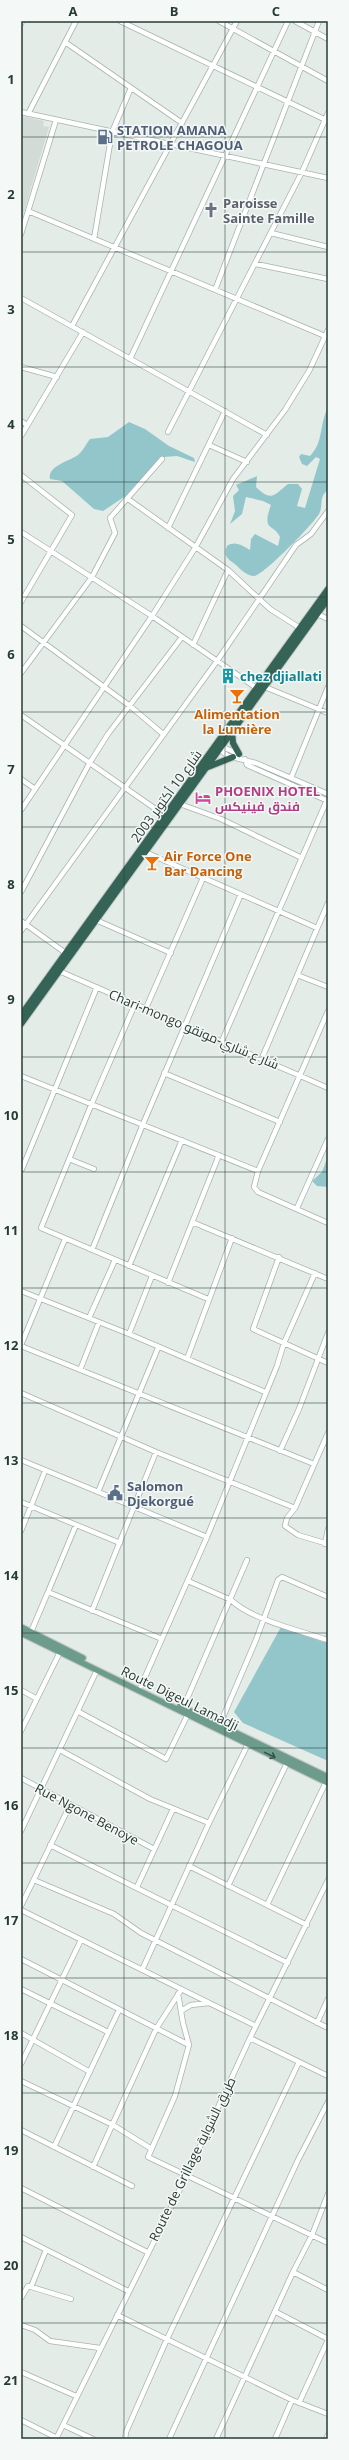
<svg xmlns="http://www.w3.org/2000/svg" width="349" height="2460" font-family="'Open Sans',Cairo,sans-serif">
<rect width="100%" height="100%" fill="#e4ece8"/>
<path fill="#d2dbd6" d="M21 116 44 121 43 126 49 127 21 222Z"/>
<path fill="#93c6ca" d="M328 408V490C318 497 324 505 319 514 313 524 263 576 254 576 247 576 240 569 236 565 228 559 223 557 227 546 235 540 243 546 250 550L251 539 255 534 278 546 280 537C274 523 261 532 271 505L263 501 246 497 242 514 230 524 235 511 233 496 239 490 236 485 257 476 256 487C272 503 275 494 288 484H298L302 489 297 506 305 508 320 459 316 457 307 466 302 464 299 457 301 454 310 456C324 442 319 424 328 408Z
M129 422 145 429 169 446 194 458 195 462 177 456 164 457 136 489 103 511 94 509 62 481 50 479C47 466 70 461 78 455 83 451 86 444 90 439L108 437Z
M328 1156V1187L317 1186 312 1181 322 1172Z
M281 1627 323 1642 328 1641V1761L243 1723 234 1712Z"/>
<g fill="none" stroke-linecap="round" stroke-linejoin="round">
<defs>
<path id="minor" d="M120 21 328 121
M219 21 328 81
M295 21 328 39
M21 24 22 21
M65 42 182 123
M21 112 328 178
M28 114 76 21
M28 211 325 336
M271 233 328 247
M21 234 56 120
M94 239 112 132 131 88
M256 264 328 279
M215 290 319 21
M21 298 267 435
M72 326 237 21
M130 359 288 21
M21 367 57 377
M21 421 27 425
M168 432 302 172 328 113
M21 436 83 332
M209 445 247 462
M21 475 72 515 21 602
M128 499 228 570 270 609 300 628
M168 528 225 411
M21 532 152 616 258 689
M315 613 328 619
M21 626 130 706 163 734
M193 645 228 570
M21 673 92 577 115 533 110 518 162 459
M265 687 328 713
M21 715 167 817
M220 746 239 754
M218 748 228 756 256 763 328 794
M245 759 247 765 328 801
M291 778 328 687
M21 779 35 789
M180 804 221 819 302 858
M21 810 152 616 195 548 233 479 285 410 309 371 328 330
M145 852 317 928
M21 892 89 764 108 734 182 637
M96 920 171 953
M21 921 67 954
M21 931 217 661 296 545 311 534 328 511
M59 971 328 1088
M297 975 328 987
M135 1004 92 1103 41 1228 208 1299
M146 1008 203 878
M328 1011 258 1171 254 1187 258 1192 328 1223
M222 1041 327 800
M262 1058 328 903
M164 1073 280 1122
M21 1076 258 1171
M69 1159 94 1169
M22 1169 97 987
M297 1208 328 1139
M192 1222 328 1279
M92 1250 143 1124 241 894
M279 1257 253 1329 328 1363
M129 1266 182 1140
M168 1283 219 1155
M21 1291 129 1334 265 1392
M89 1318 115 1260
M129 1334 152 1276
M21 1345 65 1239
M21 1346 314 1464
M187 1359 232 1238
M80 1370 99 1322
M21 1393 156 1452 295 1508
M328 1433 295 1508 287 1518 285 1526 298 1535 328 1544
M280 1451 299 1409 328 1333
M21 1460 207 1537
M98 1492 158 1348
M21 1502 120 1543
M21 1531 45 1471
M325 1544 328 1529
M188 1581 231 1600C252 1620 299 1630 327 1640L328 1637
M48 1592 76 1525
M92 1611 156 1452
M31 1632 48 1592 162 1639
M141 1686 207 1537 277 1366 284 1343 315 1273
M21 1690 37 1699
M183 1708 247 1560
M79 1712 166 1759 188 1714
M220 1724 256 1640 278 1580 282 1577 328 1597
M21 1731 60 1652
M60 1750 150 1799 209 1823
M21 1778 154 1849
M21 1831 97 1670
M50 1845 288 1963
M189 1866 307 1925
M34 1880 114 1914 141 1933 328 2028
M228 1886 287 1763
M137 1887 173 1809
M267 1905 326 1782
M21 1906 70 1805
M21 1910 256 2026
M21 1959 189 2045 175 2096 148 2157 328 2243
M142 1970 209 1823 248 1744
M21 1989 108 2032
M178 1994 183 2023 189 2045
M181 2011 191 2005 209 2003
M317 2023 328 1999
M21 2033 90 2072
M250 2038 328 2076
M21 2064 81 1940
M21 2081 113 2125 150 2148
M21 2130 132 2186
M54 2147 119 2010
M93 2167 156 2029 181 1990
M21 2188 147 2252
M21 2237 128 2291
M293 2272 328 2290
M31 2287 46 2250
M21 2298 28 2286 71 2299
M276 2312 328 2339
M117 2315 292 2400 328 2414
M21 2325 35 2330 50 2341 100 2348
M21 2372 76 2396
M299 2403 328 2340
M21 2420 57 2438
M63 2425 93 2439
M56 2439 186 2177 250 2038 328 1880
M125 2439 126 2432 167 2339 299 2062
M169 2439 298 2160 328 2102
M216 2439 293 2272 312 2235 328 2194
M275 2439 292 2400
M326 2439 328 2435"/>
<path id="major" d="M21 1627 83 1658
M21 1633 328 1783
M180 1706 328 1777"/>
<path id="highway" d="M232 731 233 743 239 754
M208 767 233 757
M21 1015 328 589
M21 1024 328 599"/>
</defs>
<use href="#minor" stroke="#a7b3ae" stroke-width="6"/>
<use href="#major" stroke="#c2c8c6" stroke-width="8"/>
<use href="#highway" stroke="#c2c8c6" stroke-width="8"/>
<use href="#minor" stroke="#fff" stroke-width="4.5"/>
<use href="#major" stroke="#6e9c8c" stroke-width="5.5"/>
<use href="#highway" stroke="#356456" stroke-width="6"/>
</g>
<defs><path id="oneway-shaft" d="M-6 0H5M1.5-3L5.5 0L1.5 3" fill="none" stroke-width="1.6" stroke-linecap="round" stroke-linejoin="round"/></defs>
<use stroke="#385349" href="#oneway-shaft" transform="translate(270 1755) rotate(26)"/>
<path fill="none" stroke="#263b33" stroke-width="1" stroke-opacity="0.55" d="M124 21V2439M225 21V2439M21 137H328M21 252H328M21 367H328M21 482H328M21 597H328M21 712H328M21 827H328M21 942H328M21 1057H328M21 1172H328M21 1288H328M21 1403H328M21 1518H328M21 1633H328M21 1748H328M21 1863H328M21 1978H328M21 2093H328M21 2208H328M21 2323H328"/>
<defs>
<symbol id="fuel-bare" viewBox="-9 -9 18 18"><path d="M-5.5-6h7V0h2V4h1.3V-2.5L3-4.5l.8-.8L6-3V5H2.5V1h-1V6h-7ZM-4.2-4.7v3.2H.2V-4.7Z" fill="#5c6f8a" stroke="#f4f8f6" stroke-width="2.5" paint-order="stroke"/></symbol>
<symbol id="church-bare" viewBox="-9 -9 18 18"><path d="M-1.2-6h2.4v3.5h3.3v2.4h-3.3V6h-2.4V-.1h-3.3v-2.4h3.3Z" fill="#6b7280" stroke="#f4f8f6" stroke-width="2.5" paint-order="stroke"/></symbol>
<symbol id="building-bare" viewBox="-9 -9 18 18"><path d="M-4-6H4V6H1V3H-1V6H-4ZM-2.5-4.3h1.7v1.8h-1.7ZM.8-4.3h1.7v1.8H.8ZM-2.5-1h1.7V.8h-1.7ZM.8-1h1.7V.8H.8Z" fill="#0f9aa8" stroke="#f4f8f6" stroke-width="2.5" paint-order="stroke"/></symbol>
<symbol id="bar-bare" viewBox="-9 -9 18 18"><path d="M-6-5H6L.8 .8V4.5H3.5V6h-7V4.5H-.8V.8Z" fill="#e8710a" stroke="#f4f8f6" stroke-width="2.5" paint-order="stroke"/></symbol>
<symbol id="hotel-bare" viewBox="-9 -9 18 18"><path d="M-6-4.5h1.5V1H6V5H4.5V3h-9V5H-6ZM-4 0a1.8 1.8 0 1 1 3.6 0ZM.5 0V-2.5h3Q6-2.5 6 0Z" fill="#d1479c" stroke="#f4f8f6" stroke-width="2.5" paint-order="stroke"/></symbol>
<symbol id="civic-bare" viewBox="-9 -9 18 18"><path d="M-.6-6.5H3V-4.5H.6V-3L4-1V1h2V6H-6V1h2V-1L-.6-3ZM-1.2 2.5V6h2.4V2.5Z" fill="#5c6f8a" stroke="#f4f8f6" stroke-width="2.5" paint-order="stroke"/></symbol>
</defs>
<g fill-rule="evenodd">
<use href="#fuel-bare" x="94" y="126" width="22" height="22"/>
<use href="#church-bare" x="200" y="199" width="22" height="22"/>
<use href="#building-bare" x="217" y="665" width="22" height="22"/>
<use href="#bar-bare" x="226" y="685" width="22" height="22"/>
<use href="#hotel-bare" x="192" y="787" width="22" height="22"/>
<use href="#bar-bare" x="141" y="852" width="22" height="22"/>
<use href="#civic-bare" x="104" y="1482" width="22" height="22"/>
</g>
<g text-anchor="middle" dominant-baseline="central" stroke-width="3" stroke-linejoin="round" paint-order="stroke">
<g font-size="13" font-weight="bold" fill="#4e5e75" stroke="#f4f8f6" text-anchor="start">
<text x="117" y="130">STATION AMANA<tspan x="117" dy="15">PETROLE CHAGOUA</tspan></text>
<text x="127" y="1486">Salomon<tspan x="127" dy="15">Djekorgué</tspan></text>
</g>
<g font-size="13" font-weight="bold" fill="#5b616d" stroke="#f4f8f6" text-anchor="start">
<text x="223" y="203">Paroisse<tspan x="223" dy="15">Sainte Famille</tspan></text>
</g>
<g font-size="13" font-weight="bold" fill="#0d838f" stroke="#f4f8f6" text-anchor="start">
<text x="240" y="676">chez djiallati</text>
</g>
<g font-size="13" font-weight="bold" fill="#c56008" stroke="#f4f8f6">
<text x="237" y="714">Alimentation<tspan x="237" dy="15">la Lumière</tspan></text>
<text x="164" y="856" text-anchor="start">Air Force One<tspan x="164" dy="15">Bar Dancing</tspan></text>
</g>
<g font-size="13" font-weight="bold" fill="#b23c85" stroke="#f4f8f6" text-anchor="start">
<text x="215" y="791">PHOENIX HOTEL<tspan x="215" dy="15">فندق فينيكس</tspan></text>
</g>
<g font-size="13" fill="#263b33" stroke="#f4f8f6">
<text transform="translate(166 796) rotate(-54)">شارع 10 أكتوبر 2003</text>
<text transform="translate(194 1029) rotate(23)">Chari-mongo شار ع شاري-مونقو</text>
<text transform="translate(180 1698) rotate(26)">Route Digeul Lamadji</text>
<text transform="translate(87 1814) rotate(28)">Rue Ngone Benoye</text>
<text transform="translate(192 2159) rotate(-64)">Route de Grillage طريق الشواية</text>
</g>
</g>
<rect width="349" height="2460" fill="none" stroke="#f4f8f6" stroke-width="44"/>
<rect x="22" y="22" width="305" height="2416" fill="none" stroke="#263b33" stroke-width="1.5"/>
<g font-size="13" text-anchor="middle" font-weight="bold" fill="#263b33">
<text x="73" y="16">A</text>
<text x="174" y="16">B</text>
<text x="276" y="16">C</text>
<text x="11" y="84">1</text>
<text x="11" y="199">2</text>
<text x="11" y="314">3</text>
<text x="11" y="429">4</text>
<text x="11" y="544">5</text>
<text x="11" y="659">6</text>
<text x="11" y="774">7</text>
<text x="11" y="889">8</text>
<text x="11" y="1004">9</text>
<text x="11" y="1120">10</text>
<text x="11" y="1235">11</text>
<text x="11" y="1350">12</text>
<text x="11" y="1465">13</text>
<text x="11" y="1580">14</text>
<text x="11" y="1695">15</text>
<text x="11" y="1810">16</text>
<text x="11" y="1925">17</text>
<text x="11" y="2040">18</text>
<text x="11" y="2155">19</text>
<text x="11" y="2270">20</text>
<text x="11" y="2385">21</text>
</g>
</svg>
